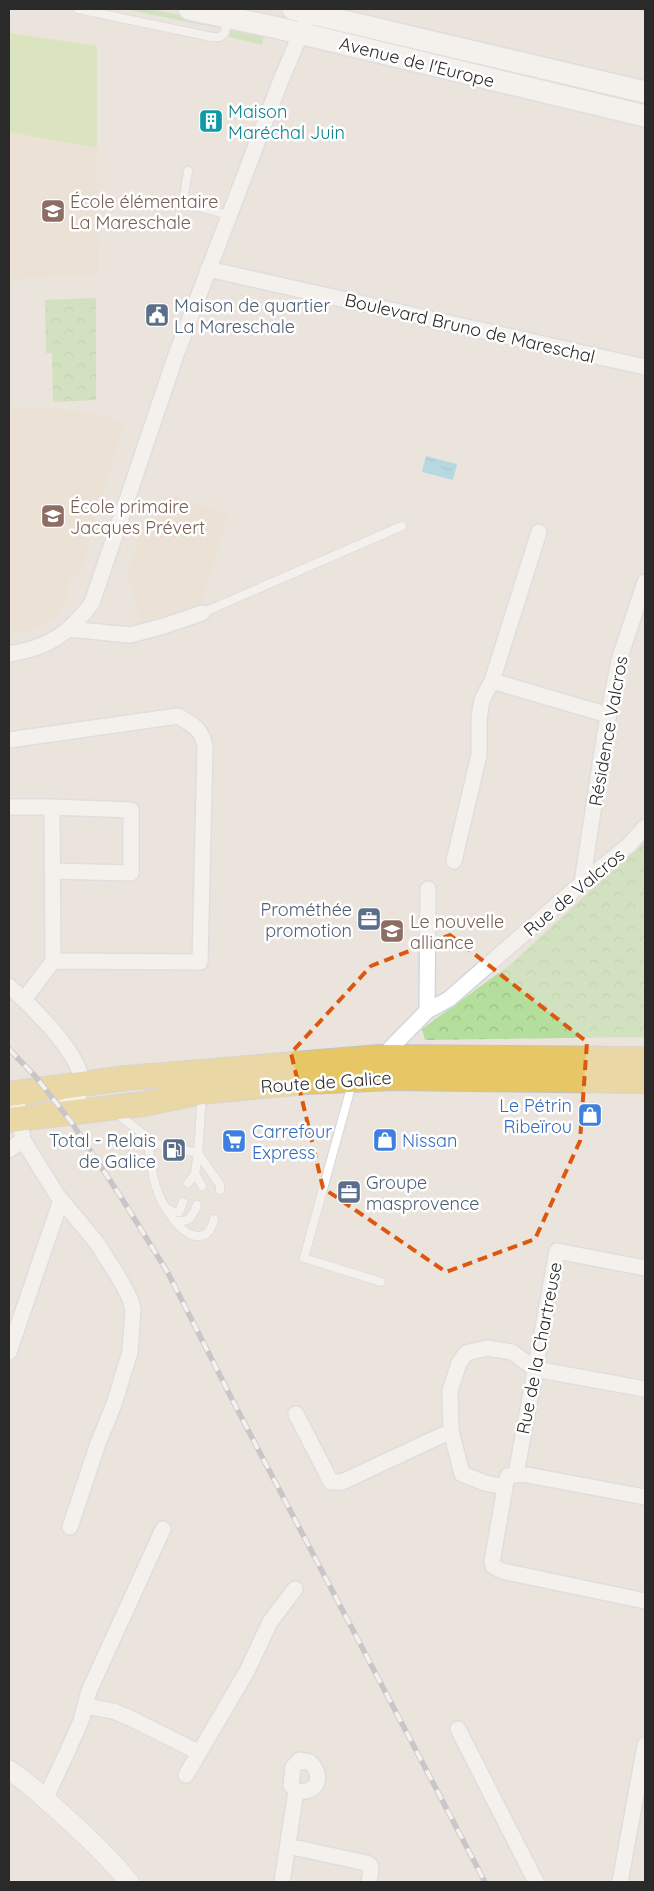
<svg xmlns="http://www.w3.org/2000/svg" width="654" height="1891" font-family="Quicksand,sans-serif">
<defs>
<pattern id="forest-crowns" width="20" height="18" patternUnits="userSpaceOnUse" patternTransform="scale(1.25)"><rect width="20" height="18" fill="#b3de9c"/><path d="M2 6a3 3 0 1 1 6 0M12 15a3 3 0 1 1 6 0" fill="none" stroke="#9abf87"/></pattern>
<pattern id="water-ripples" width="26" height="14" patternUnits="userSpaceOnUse" patternTransform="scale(1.25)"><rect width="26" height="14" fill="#76cae6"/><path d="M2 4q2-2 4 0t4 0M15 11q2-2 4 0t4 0" fill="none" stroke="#61a4bb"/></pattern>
</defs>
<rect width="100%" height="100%" fill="#ebe4dc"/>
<path fill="#ebe1cd" d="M9 132 97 148 98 274 9 279Z
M9 406 93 412 124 424 79 575 69 576 68 597 65 605 59 613 46 623 30 631 9 633Z
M166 493 228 514 201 605 142 624 127 573 145 517 158 515Z"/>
<path fill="url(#forest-crowns)" d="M96 298V400L53 402 52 353H46L45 300Z
M645 840V1037L425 1040 422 1029 511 964Z"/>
<path fill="#b3de9c" d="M125 9H150L214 22 213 27Z
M231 29 264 36 262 45 229 37Z
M372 40 403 44 645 102V108Z"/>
<path fill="#c5e499" d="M9 33 97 46V148L9 132Z"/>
<path fill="url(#water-ripples)" d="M426 456 457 464 453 480 422 472Z"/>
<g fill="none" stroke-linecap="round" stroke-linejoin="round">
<defs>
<path id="service" d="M78 9 212 37H220L225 32 227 19
M188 171 183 203 229 215
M202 613 402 526
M354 1085 350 1091 304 1258 381 1282
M115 1112 156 1144 198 1153 202 1095
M147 1137C150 1153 151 1171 156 1187 161 1203 179 1234 196 1236 208 1237 211 1229 214 1219
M198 1153 220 1185V1190
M195 1174 202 1186
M188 1183 195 1174 198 1153
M168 1209 174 1212H179L183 1202
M174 1220C188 1224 192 1218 197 1205"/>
<path id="minor" d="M208 269 645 367
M539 532 492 681 608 715
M69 629 130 635 164 626 202 613
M9 654C48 648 69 634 92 603L176 355 281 80 304 26
M9 740 178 716C193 725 201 728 205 746L200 962 53 961
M9 807H52L53 961 29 993
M52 807 131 810V873L52 871
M454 861 479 755V718L482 700 492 681
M582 883 605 733 619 660 645 582
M9 986C31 1006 81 1053 82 1084 82 1090 78 1096 76 1102L59 1109
M427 1011 428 889
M380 1059 427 1011 449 999 582 883 629 845 645 827
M16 1093 23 1140 57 1195 97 1243 122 1283 130 1299 133 1309 130 1352 114 1404 97 1446 70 1527
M9 1150 23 1140
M9 1352 61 1200
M296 1414 331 1482H342L451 1431
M516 1474 557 1251 645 1268
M505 1487 485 1483 462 1474 451 1431 450 1391 459 1363 466 1353 487 1348 512 1352 535 1369 645 1389
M645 1497 522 1474 508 1476 506 1482 492 1562 493 1566 502 1571 645 1601
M85 1706 113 1711 128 1717 198 1752
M458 1729 536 1882
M300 1760 310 1762C324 1777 318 1794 296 1791L291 1785 293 1767Z
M186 1775 247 1671 270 1622 295 1589
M45 1799 64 1759 81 1721 89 1691 163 1529
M288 1846 366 1863 370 1865 371 1869 369 1882
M282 1882 296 1791
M620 1882 645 1745"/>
<path id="tertiary" d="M9 1770C28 1782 45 1799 62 1814 86 1836 109 1857 129 1882"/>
<path id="secondary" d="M189 9 274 27 645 116
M293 9 645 92"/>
<path id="primary" d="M9 1094 126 1078 380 1057 645 1059
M9 1120 143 1104 202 1092 306 1082 392 1078 645 1081"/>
</defs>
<use href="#service" stroke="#d2d5e1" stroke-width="10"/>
<use href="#minor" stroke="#d2d5e1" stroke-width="18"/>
<use href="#tertiary" stroke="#d2d5e1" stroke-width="21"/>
<use href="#secondary" stroke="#d2d5e1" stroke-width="24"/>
<use href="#primary" stroke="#c3c3c3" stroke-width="26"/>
<use href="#service" stroke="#fff" stroke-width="8"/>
<use href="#minor" stroke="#fff" stroke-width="15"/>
<use href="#tertiary" stroke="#fff" stroke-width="19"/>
<use href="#secondary" stroke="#fff" stroke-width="21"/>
<use href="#primary" stroke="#e7c765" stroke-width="24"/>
<defs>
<path id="rail" d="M9 1049 35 1076 72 1123 121 1197 168 1273 236 1407 485 1882"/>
</defs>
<use href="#rail" stroke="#9fa3b3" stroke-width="5.5"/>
<use href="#rail" stroke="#fff" stroke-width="4" stroke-dasharray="11" stroke-linecap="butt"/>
</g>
<path d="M0 0H654V1891H0ZM450 935 587 1042 580 1141 535 1239 446 1272 323 1188 291 1053 371 966Z" fill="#ebe4dc" fill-opacity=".55" fill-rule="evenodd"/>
<path fill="none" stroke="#de570e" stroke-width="4" stroke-dasharray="10 6" stroke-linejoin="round" d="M450 935 587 1042 580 1141 535 1239 446 1272 323 1188 291 1053 371 966Z"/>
<defs>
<symbol id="building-square" viewBox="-11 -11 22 22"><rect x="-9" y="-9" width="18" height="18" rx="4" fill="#0f9aa8" stroke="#fff"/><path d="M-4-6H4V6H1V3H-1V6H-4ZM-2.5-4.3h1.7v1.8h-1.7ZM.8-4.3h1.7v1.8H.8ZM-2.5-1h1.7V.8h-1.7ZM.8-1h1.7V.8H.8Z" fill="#fff"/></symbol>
<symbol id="school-square" viewBox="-11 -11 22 22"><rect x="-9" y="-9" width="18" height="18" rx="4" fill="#8d6e63" stroke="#fff"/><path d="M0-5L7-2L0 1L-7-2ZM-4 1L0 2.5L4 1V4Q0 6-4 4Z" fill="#fff"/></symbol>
<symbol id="civic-square" viewBox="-11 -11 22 22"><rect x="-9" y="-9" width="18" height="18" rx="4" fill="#5c6f8a" stroke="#fff"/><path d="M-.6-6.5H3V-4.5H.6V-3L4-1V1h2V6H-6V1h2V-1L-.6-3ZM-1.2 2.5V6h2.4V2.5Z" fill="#fff"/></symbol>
<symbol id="office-square" viewBox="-11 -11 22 22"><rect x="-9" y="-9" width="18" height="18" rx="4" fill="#5c6f8a" stroke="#fff"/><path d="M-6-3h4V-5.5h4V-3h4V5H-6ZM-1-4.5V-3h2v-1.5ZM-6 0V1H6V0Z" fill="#fff"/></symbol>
<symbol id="shop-square" viewBox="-11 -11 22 22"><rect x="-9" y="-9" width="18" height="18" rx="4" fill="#3f7fe0" stroke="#fff"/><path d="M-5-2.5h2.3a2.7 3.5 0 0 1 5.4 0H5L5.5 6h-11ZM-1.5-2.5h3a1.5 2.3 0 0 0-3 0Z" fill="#fff"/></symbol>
<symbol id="supermarket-square" viewBox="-11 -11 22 22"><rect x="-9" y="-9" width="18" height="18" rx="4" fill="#3f7fe0" stroke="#fff"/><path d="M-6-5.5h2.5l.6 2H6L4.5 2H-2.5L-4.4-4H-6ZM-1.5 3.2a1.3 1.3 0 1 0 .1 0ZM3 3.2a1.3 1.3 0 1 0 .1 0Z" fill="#fff"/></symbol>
<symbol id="fuel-square" viewBox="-11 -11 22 22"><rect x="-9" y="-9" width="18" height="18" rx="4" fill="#5c6f8a" stroke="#fff"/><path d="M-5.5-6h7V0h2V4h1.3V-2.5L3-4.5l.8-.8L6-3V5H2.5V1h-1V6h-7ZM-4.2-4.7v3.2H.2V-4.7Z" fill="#fff"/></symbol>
</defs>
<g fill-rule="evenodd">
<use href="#building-square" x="197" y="107" width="28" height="28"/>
<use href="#school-square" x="39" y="197" width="28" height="28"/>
<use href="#civic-square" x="143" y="301" width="28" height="28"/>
<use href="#school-square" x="39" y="502" width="28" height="28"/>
<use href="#office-square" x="355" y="905" width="28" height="28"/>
<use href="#school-square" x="378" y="917" width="28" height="28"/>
<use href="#shop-square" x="576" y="1101" width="28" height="28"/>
<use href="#shop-square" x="371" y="1126" width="28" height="28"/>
<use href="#supermarket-square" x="220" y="1127" width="28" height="28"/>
<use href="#fuel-square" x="160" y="1136" width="28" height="28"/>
<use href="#office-square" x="335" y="1178" width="28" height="28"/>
</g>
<g text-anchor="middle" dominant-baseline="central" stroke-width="5" stroke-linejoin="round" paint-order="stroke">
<g font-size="18" fill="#2a2a2a" stroke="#fff">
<text transform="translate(417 62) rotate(14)">Avenue de l'Europe</text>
<text transform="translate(470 328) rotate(13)">Boulevard Bruno de Mareschal</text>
<text transform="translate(608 731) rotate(-80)">Résidence Valcros</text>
<text transform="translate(574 892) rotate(-40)">Rue de Valcros</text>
<text transform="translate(326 1082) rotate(-4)">Route de Galice</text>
<text transform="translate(539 1348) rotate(-79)">Rue de la Chartreuse</text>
</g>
<g font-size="18" fill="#0d838f" stroke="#fff" text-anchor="start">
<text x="228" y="111">Maison<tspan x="228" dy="21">Maréchal Juin</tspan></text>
</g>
<g font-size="18" fill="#785e54" stroke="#fff" text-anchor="start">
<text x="70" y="201">École élémentaire<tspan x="70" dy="21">La Mareschale</tspan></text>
<text x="70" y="506">École primaire<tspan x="70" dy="21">Jacques Prévert</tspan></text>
<text x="410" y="921">Le nouvelle<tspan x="410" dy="21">alliance</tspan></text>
</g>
<g font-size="18" fill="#4e5e75" stroke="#fff" text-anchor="start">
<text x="174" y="305">Maison de quartier<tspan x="174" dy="21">La Mareschale</tspan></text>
<text x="352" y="909" text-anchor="end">Prométhée<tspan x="352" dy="21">promotion</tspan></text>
<text x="156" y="1140" text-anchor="end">Total - Relais<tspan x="156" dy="21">de Galice</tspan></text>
<text x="366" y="1182">Groupe<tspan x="366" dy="21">masprovence</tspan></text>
</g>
<g font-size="18" fill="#366cbe" stroke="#fff" text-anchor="start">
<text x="572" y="1105" text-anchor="end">Le Pétrin<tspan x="572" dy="21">Ribeïrou</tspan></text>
<text x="252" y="1131">Carrefour<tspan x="252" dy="21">Express</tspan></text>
<text x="402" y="1140">Nissan</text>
</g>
</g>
<rect width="654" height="1891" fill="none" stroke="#2a2a2a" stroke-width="20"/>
</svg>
